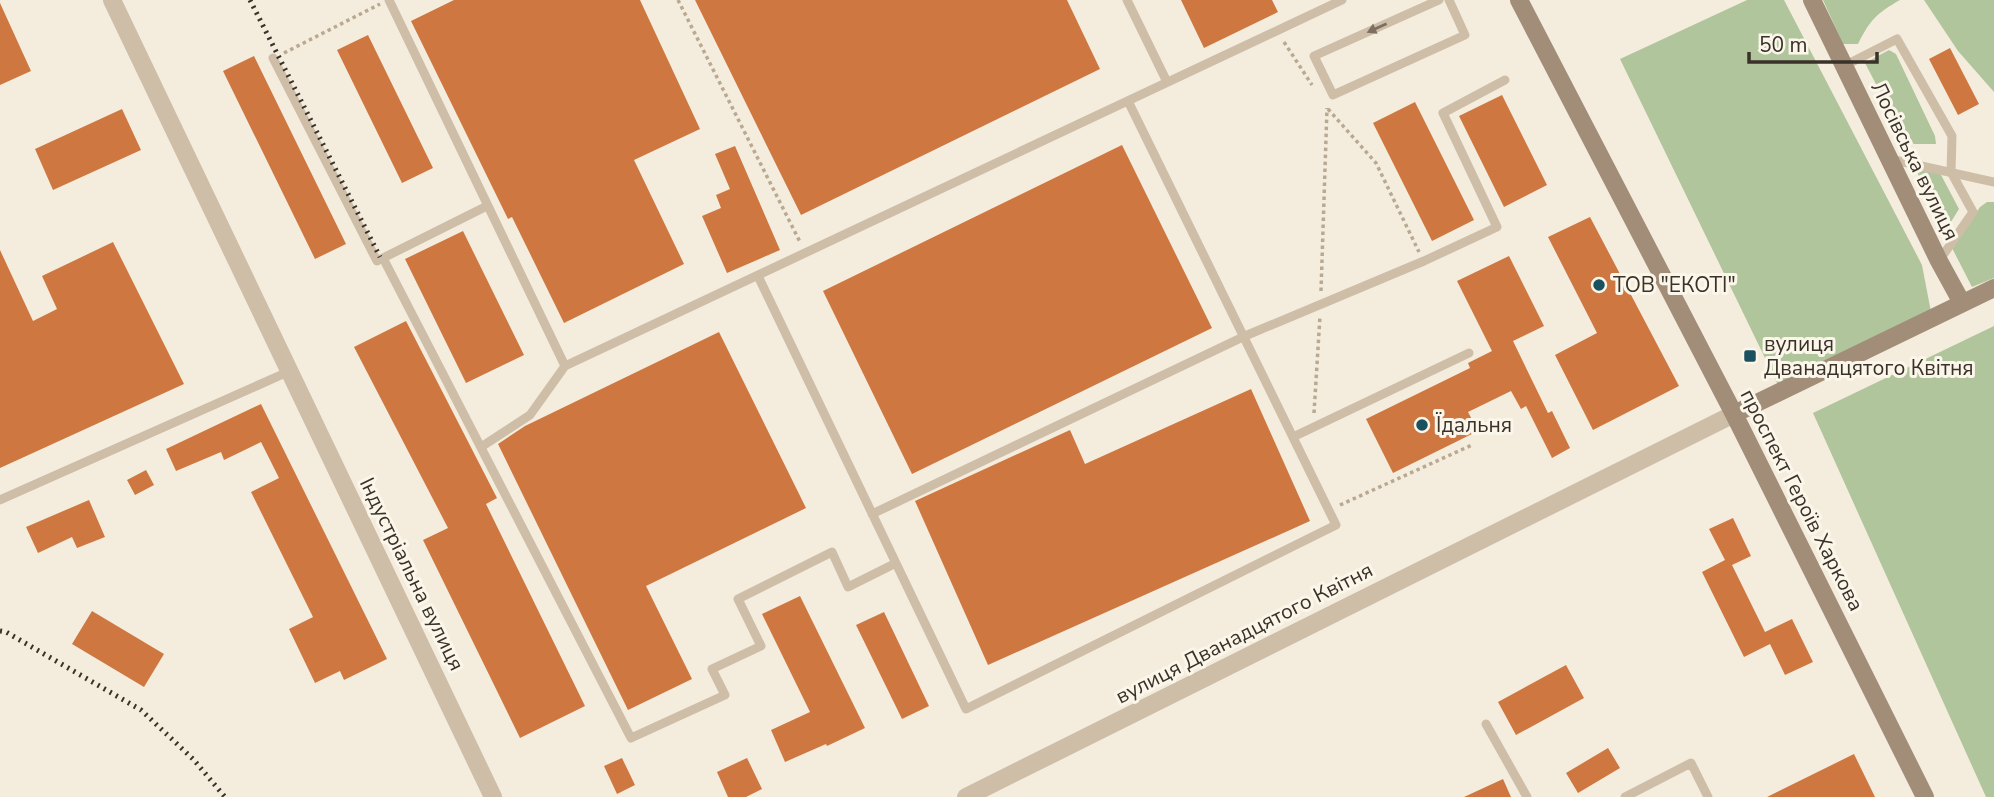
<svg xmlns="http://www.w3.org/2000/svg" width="1994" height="797" font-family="'Nunito Sans',sans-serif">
<rect width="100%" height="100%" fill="#f4eddd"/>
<path fill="#b1c59c" d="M1747 0H1784L1922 265 1932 317 1781 391 1620 59Z
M1823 0H1900C1877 13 1870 20 1858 44H1843Z
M1924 0H1994V92L1958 51Z
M1889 50 1896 54 1935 136 1936 144H1914L1903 136 1865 63Z
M1916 170 1940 173 1959 209 1946 230Z
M1987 202H1994V278L1972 287 1952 248 1980 207Z
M1994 326V797H1986L1813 413Z"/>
<path fill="#cf7741" d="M454 0H640L700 129 634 160 684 264 564 323 512 217 508 219 411 21Z
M695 0H1067L1100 69 801 215Z
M1181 0H1272L1278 12 1204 48Z
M0 3 31 71 0 85Z
M368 35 433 168 402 183 337 50Z
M1950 48 1979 104 1958 115 1929 59Z
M254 56 346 244 315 259 223 71Z
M1502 95 1547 185 1504 207 1459 116Z
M1415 102 1474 220 1432 241 1373 123Z
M122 109 141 150 53 190 35 149Z
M1122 145 1212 328 912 474 823 291Z
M735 146 780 250 727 273 702 216 721 208 716 195 730 189 715 154Z
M1590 217 1679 386 1593 430 1555 355 1597 333 1548 237Z
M463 231 524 355 466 383 405 259Z
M113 242 184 384 0 468V250L33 321 57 309 42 276Z
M1509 256 1544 326 1513 341 1548 413 1552 411 1570 448 1552 458 1526 406 1521 409 1511 391 1468 412 1478 431 1393 473 1366 419 1470 368 1468 363 1492 351 1457 281Z
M406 321 497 498 486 504 585 706 520 738 423 540 448 528 354 347Z
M719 332 806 508 646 586 692 679 628 710 498 444 525 426Z
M1251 389 1310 521 988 665 915 501 1070 430 1085 464Z
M261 404 387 659 344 680 340 671 315 683 289 629 313 617 251 492 279 478 261 442 224 460 221 452 176 471 166 449Z
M146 470 154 485 135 495 127 480Z
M89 500 105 537 77 548 72 537 38 553 26 527Z
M1733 518 1751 556 1732 565 1765 632 1792 619 1813 662 1785 675 1770 644 1744 657 1702 572 1725 560 1709 529Z
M800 596 865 728 827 746 826 744 785 762 771 730 810 712 762 614Z
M92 611 164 654 144 687 72 644Z
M884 612 929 706 902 719 856 625Z
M1566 665 1584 698 1516 735 1498 702Z
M1608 748 1620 768 1578 793 1566 773Z
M1854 754 1875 797H1767Z
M622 758 635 785 617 794 604 766Z
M747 758 762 789 746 797H728L717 772Z
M1503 779 1511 797H1464Z"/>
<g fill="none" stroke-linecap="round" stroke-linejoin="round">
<path stroke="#baa992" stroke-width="3.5" stroke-dasharray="3.5 3.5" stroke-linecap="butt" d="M678 0 800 242
M1284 42 1312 85
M284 53 380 4
M1328 109 1376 163 1419 252
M1321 291 1327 108
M1314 413 1320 316
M1340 505 1472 445"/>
<path stroke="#cebea8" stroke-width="9" d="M389 0 565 366 1342 0
M1127 0 1167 82
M1439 0 1314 56 1333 95 1465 35 1449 0
M273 58 377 261 487 206
M1844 66 1897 39 1952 136 1951 172 1973 212 1939 261
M1890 159 1994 182
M383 258 631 738 725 695 712 669 761 646 738 599 832 552 848 587 896 563
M758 276 966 709 1336 525 1128 101
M1293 437 1469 353
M481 447 530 415 565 366
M0 500 290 371
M872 514 1245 336 1424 261 1497 227 1443 113 1505 80
M1486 724 1527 797
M1625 797 1691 763 1708 797"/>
<path stroke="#cebea8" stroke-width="18" d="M112 0 493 797
M966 797 1734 414"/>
<path stroke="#a28d79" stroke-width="18" d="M1519 0 1734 414 1925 797
M1812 0 1939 261 1962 303
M1734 414 1994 288"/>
<path stroke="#3a3129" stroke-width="5" stroke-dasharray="2 5" stroke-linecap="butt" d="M250 0 380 257
M0 631 6 632 141 710 193 759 225 797"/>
</g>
<defs><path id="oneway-solid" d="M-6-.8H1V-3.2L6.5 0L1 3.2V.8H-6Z" transform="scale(1.75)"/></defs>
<use fill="#7d7062" href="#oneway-solid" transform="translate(1377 28) rotate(156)"/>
<g fill="#1b515f" stroke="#fbf6ea" stroke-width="2.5">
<circle cx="1599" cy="285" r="7"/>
<rect x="1743" y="349" width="14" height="14" rx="3.5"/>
<circle cx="1422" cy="425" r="7"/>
</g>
<g text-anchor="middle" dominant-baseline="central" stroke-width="6" stroke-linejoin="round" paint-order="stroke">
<g font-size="21" fill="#3a3129" stroke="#fbf6ea">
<text transform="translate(1915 161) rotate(64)">Лосівська вулиця</text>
<text transform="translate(1802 500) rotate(63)">проспект Героїв Харкова</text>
<text transform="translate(412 574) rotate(64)">Індустріальна вулиця</text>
<text transform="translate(1244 633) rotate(-27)">вулиця Дванадцятого Квітня</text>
</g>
<g font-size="21" fill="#3a3129" stroke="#fbf6ea" text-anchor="start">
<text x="1613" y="285">ТОВ "ЕКОТI"</text>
<text x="1764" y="344">вулиця<tspan x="1764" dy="24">Дванадцятого Квітня</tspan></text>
<text x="1436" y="425">Їдальня</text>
</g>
</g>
<path d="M1749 52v10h128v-10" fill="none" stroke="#3a3129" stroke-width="3.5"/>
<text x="1759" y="52" font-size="21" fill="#3a3129" stroke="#fbf6ea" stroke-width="5" paint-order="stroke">50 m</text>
</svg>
